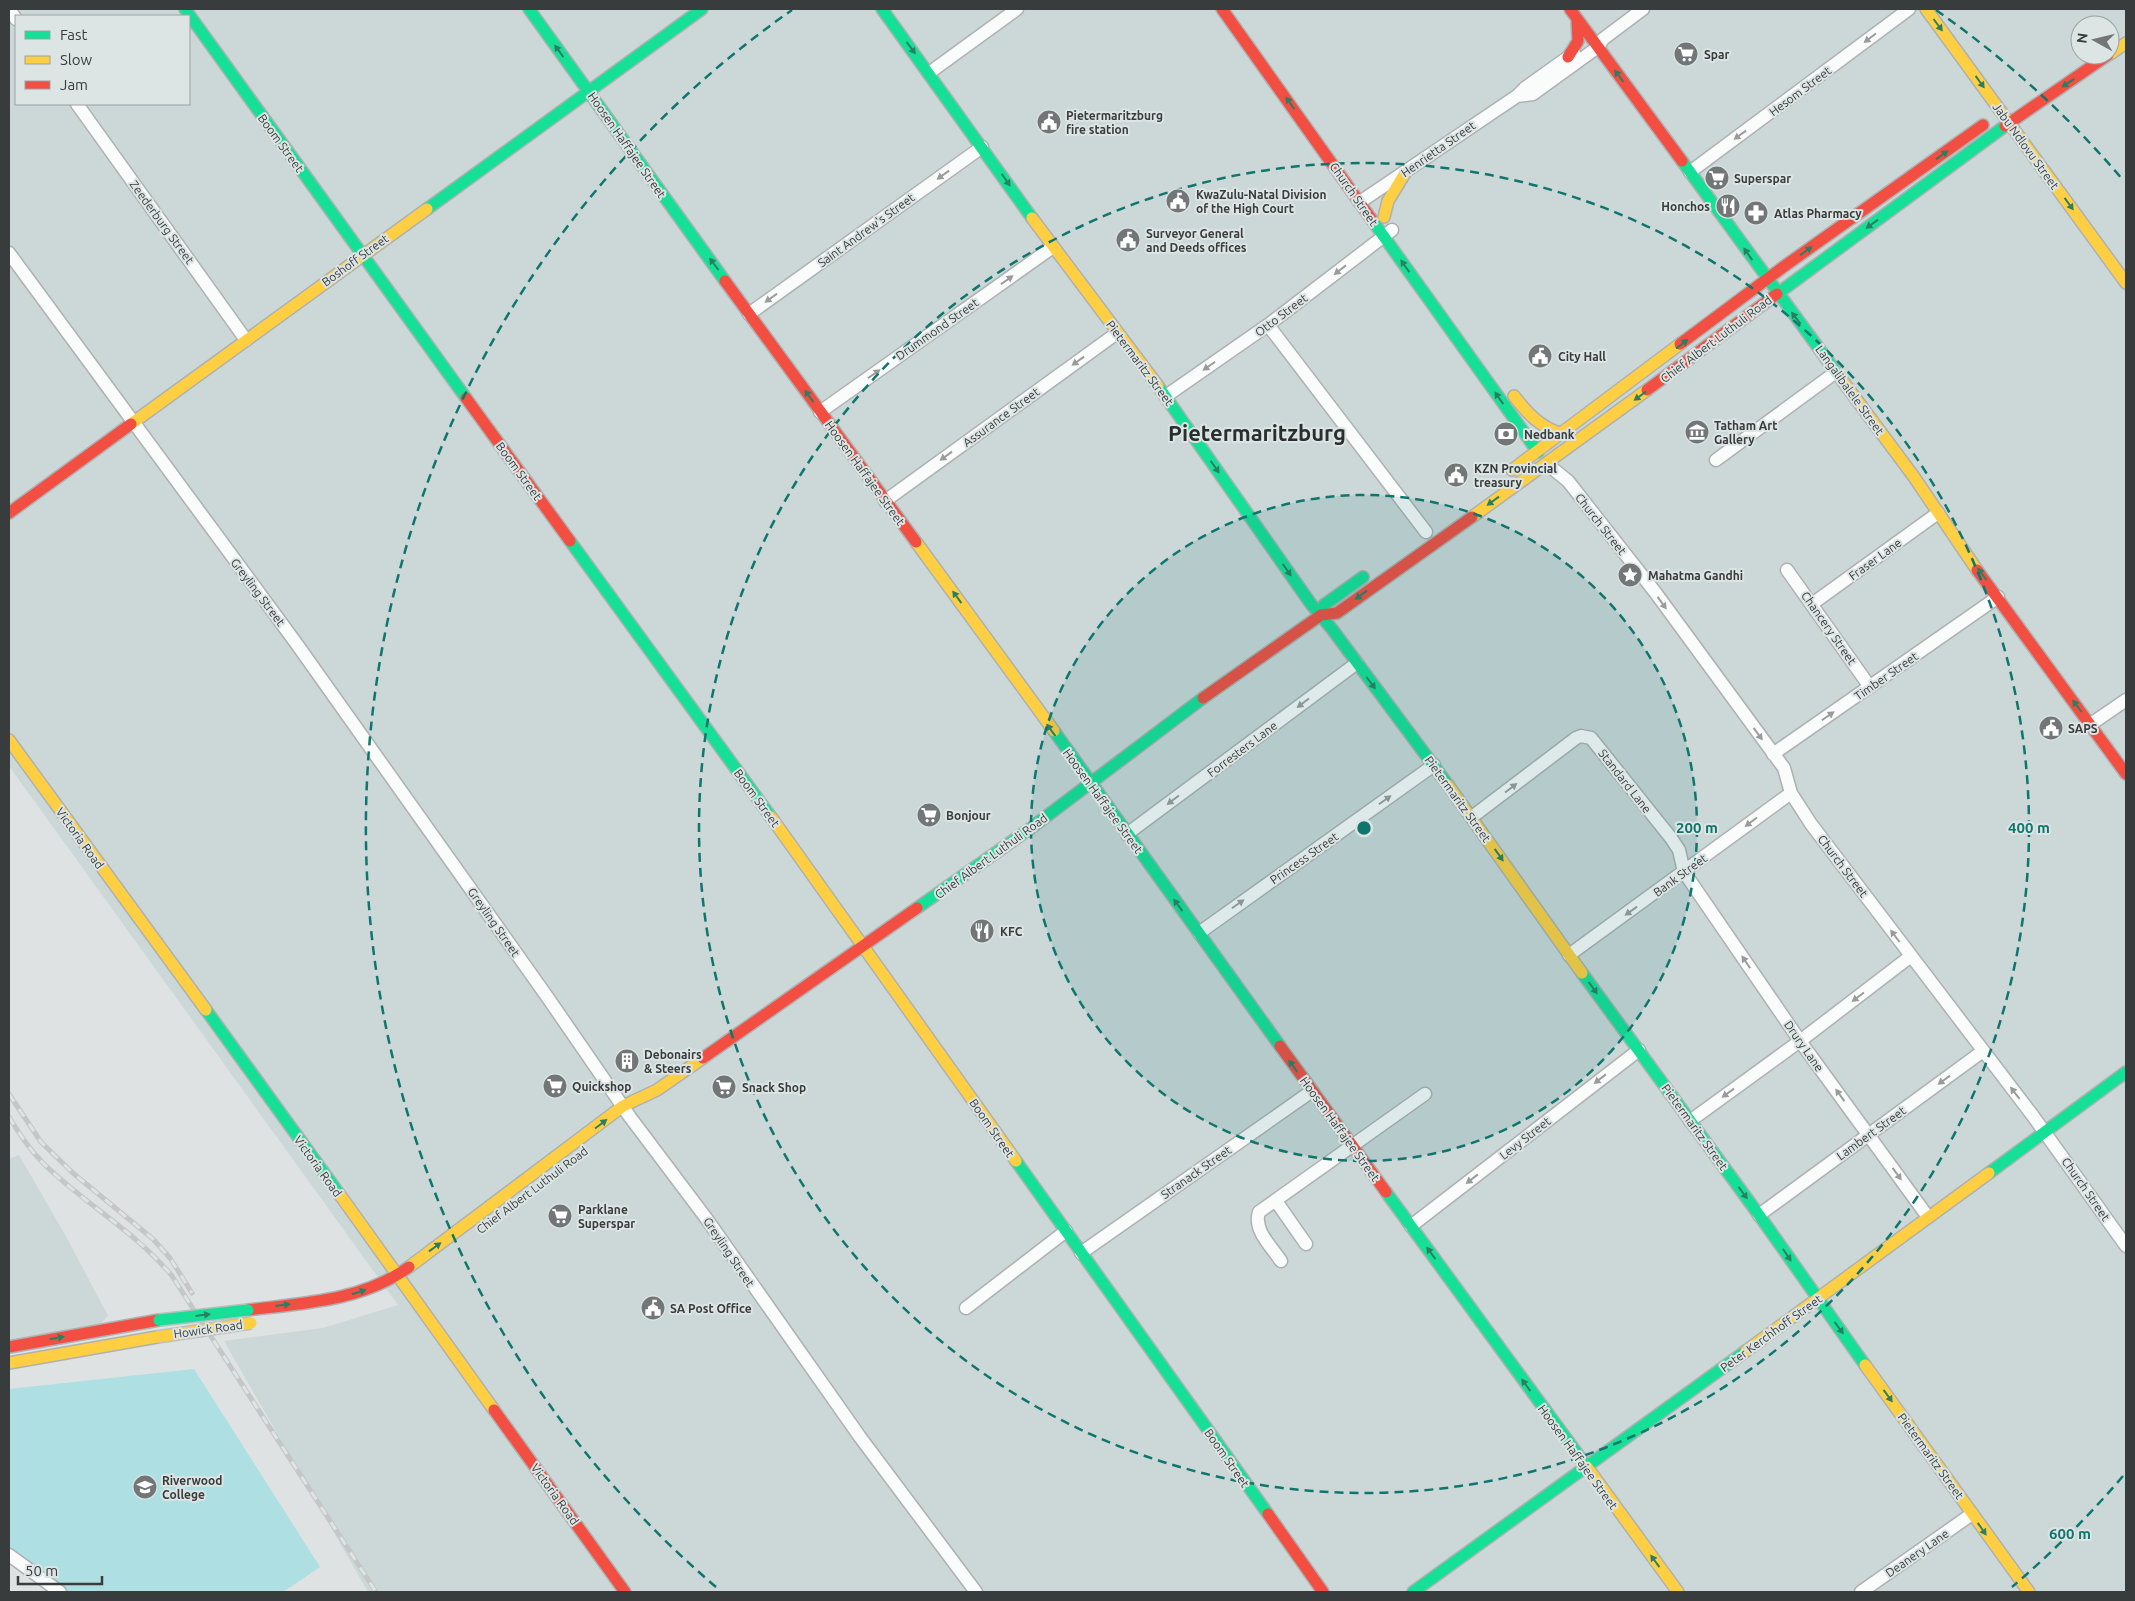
<svg xmlns="http://www.w3.org/2000/svg" width="2135" height="1601" font-family="Ubuntu,sans-serif">
<rect width="100%" height="100%" fill="#dee2e2"/>
<path fill="#ccd7d8" fill-rule="evenodd" d="M9 9H2126V1592H368L224 1341 323 1328 398 1305 9 766ZM16 16H189V104H16ZM2080 25H2110V55H2080Z
M19 1155 68 1240 108 1316 89 1335 9 1345V1159Z"/>
<path fill="#aedfe2" d="M194 1369 320 1567 283 1592H67L9 1550V1389Z"/>
<g fill="none" stroke-linecap="round" stroke-linejoin="round">
<defs>
<path id="street" d="M9 9 16 19
M929 73 1017 9
M1517 96 1533 94 1598 47 1603 39 1643 9
M77 104 246 340
M1690 172 1909 9
M1360 202 1517 96 1525 88 1574 53
M9 253 296 643 548 998 630 1117 706 1218 860 1437 976 1592
M749 314 982 147
M1268 325 1426 532
M1166 396 1268 325 1392 230
M820 412 1053 247
M1716 460 1836 372
M1547 464 1568 481 1655 592 1784 768 1791 793 1811 824 2033 1116 2126 1246
M885 501 1117 333
M1787 570 1870 687
M1812 604 1938 513
M2091 724 2126 700
M1773 754 1998 597
M1472 817 1576 738 1581 736 1591 738 1671 838 1679 850 1684 872 1800 1041 1928 1217
M1127 834 1357 663
M1199 933 1434 765
M1569 955 1791 793
M1690 1121 1800 1041 1911 956
M1276 1201 1306 1244
M1759 1215 1983 1051
M1411 1226 1639 1050
M1081 1253 1312 1091
M1281 1261C1271 1246 1253 1230 1259 1212L1425 1094
M966 1308 1066 1231
M9 1555 60 1592
M1861 1592 1972 1514"/>
<path id="fast" d="M185 9 466 398
M529 9 725 281
M882 9 1032 218
M1682 161 1839 376
M427 209 702 9
M1372 220 1538 452
M1777 294 2005 126
M1158 386 1311 604 1332 629 1448 785
M570 541 771 817
M1321 615 1324 605 1363 577
M1054 731 1280 1046
M917 908 1031 828 1203 698
M1582 973 1759 1215 1865 1365
M206 1010 340 1195
M1016 1161 1268 1514
M1989 1173 2126 1072
M1386 1192 1587 1467
M1413 1592 1746 1351"/>
<path id="slow" d="M1926 9 2126 283
M2110 54 2126 43
M1384 217 1388 201 1405 173
M1032 218 1158 386
M1839 376 1914 477 1977 570
M1514 396C1528 414 1540 427 1562 434
M131 424 427 209
M1512 470 1680 344
M1472 517 1647 390
M916 542 1054 731
M9 740 206 1010
M1448 785 1582 973
M771 817 1016 1161
M340 1195 494 1410
M409 1267 623 1106 657 1090 703 1058
M1746 1351 1989 1173
M9 1363 157 1337
M1865 1365 2029 1592
M1587 1467 1678 1592"/>
<path id="jam" d="M1222 9 1372 220
M1570 9 1682 161
M1568 57 1578 41 1577 19
M2005 126 2108 55
M725 281 916 542
M1680 344 1786 265 1983 125
M1647 390 1777 294
M466 398 570 541
M9 513 131 424
M1977 570 2126 774
M1203 698 1321 615 1337 613 1472 517
M1280 1046 1386 1192
M703 1058 917 908
M248 1310C304 1303 362 1301 409 1267
M9 1347 159 1320
M494 1410 625 1592
M1268 1514 1323 1592"/>
</defs>
<use href="#street" stroke="#aeb1b1" stroke-width="15"/>
<use href="#fast" stroke="#aeb1b1" stroke-width="14"/>
<use href="#slow" stroke="#aeb1b1" stroke-width="14"/>
<use href="#jam" stroke="#aeb1b1" stroke-width="14"/>
<use href="#street" stroke="#fafbfb" stroke-width="12"/>
<use href="#fast" stroke="#16e098" stroke-width="11"/>
<use href="#slow" stroke="#ffcf43" stroke-width="11"/>
<use href="#jam" stroke="#f24e42" stroke-width="11"/>
<defs>
<path id="rail" d="M9 1094 41 1142 74 1174 153 1239 170 1258 192 1293
M9 1117C19 1133 29 1149 43 1163 83 1203 136 1232 172 1276L376 1592"/>
</defs>
<use href="#rail" stroke="#c5c6c6" stroke-width="5"/>
<use href="#rail" stroke="#dce4e4" stroke-width="3" stroke-dasharray="9" stroke-linecap="butt"/>
<defs>
<path id="fast-bridge" d="M159 1320 248 1310"/>
<path id="slow-bridge" d="M157 1337 251 1323"/>
</defs>
<use href="#fast-bridge" stroke="#bdbfbf" stroke-width="14" stroke-linecap="butt"/>
<use href="#slow-bridge" stroke="#bdbfbf" stroke-width="14" stroke-linecap="butt"/>
<use href="#fast-bridge" stroke="#16e098" stroke-width="11"/>
<use href="#slow-bridge" stroke="#ffcf43" stroke-width="11"/>
</g>
<defs><path id="oneway-solid" d="M-6-.8H1V-3.2L6.5 0L1 3.2V.8H-6Z" transform="scale(1.25)"/></defs>
<g fill="#2b7e61">
<use href="#oneway-solid" transform="translate(1938 25) rotate(53)"/>
<use href="#oneway-solid" transform="translate(911 48) rotate(54)"/>
<use href="#oneway-solid" transform="translate(559 51) rotate(-126)"/>
<use href="#oneway-solid" transform="translate(1619 76) rotate(-127)"/>
<use href="#oneway-solid" transform="translate(1980 82) rotate(54)"/>
<use href="#oneway-solid" transform="translate(2068 83) rotate(146)"/>
<use href="#oneway-solid" transform="translate(1290 103) rotate(-125)"/>
<use href="#oneway-solid" transform="translate(1942 155) rotate(-36)"/>
<use href="#oneway-solid" transform="translate(1006 180) rotate(55)"/>
<use href="#oneway-solid" transform="translate(2069 204) rotate(54)"/>
<use href="#oneway-solid" transform="translate(1872 224) rotate(144)"/>
<use href="#oneway-solid" transform="translate(1806 251) rotate(-35)"/>
<use href="#oneway-solid" transform="translate(1748 254) rotate(-125)"/>
<use href="#oneway-solid" transform="translate(714 264) rotate(-127)"/>
<use href="#oneway-solid" transform="translate(1405 266) rotate(-125)"/>
<use href="#oneway-solid" transform="translate(1796 318) rotate(-128)"/>
<use href="#oneway-solid" transform="translate(1682 344) rotate(-37)"/>
<use href="#oneway-solid" transform="translate(809 396) rotate(-126)"/>
<use href="#oneway-solid" transform="translate(1640 396) rotate(144)"/>
<use href="#oneway-solid" transform="translate(1499 398) rotate(-125)"/>
<use href="#oneway-solid" transform="translate(1215 467) rotate(55)"/>
<use href="#oneway-solid" transform="translate(1493 501) rotate(144)"/>
<use href="#oneway-solid" transform="translate(1287 570) rotate(55)"/>
<use href="#oneway-solid" transform="translate(1982 574) rotate(-127)"/>
<use href="#oneway-solid" transform="translate(1361 595) rotate(144)"/>
<use href="#oneway-solid" transform="translate(957 597) rotate(-126)"/>
<use href="#oneway-solid" transform="translate(1371 683) rotate(53)"/>
<use href="#oneway-solid" transform="translate(2077 706) rotate(-127)"/>
<use href="#oneway-solid" transform="translate(1051 730) rotate(-126)"/>
<use href="#oneway-solid" transform="translate(1499 855) rotate(55)"/>
<use href="#oneway-solid" transform="translate(1178 905) rotate(-126)"/>
<use href="#oneway-solid" transform="translate(1593 988) rotate(54)"/>
<use href="#oneway-solid" transform="translate(1293 1066) rotate(-126)"/>
<use href="#oneway-solid" transform="translate(601 1124) rotate(-37)"/>
<use href="#oneway-solid" transform="translate(1743 1193) rotate(54)"/>
<use href="#oneway-solid" transform="translate(435 1247) rotate(-36)"/>
<use href="#oneway-solid" transform="translate(1431 1253) rotate(-126)"/>
<use href="#oneway-solid" transform="translate(1787 1255) rotate(56)"/>
<use href="#oneway-solid" transform="translate(359 1292) rotate(-18)"/>
<use href="#oneway-solid" transform="translate(283 1305) rotate(-7)"/>
<use href="#oneway-solid" transform="translate(203 1315) rotate(-7)"/>
<use href="#oneway-solid" transform="translate(1839 1328) rotate(54)"/>
<use href="#oneway-solid" transform="translate(57 1338) rotate(-10)"/>
<use href="#oneway-solid" transform="translate(1526 1385) rotate(-126)"/>
<use href="#oneway-solid" transform="translate(1888 1396) rotate(54)"/>
<use href="#oneway-solid" transform="translate(1982 1529) rotate(55)"/>
<use href="#oneway-solid" transform="translate(1655 1561) rotate(-126)"/>
</g>
<g fill="#9a9c9c">
<use href="#oneway-solid" transform="translate(1870 38) rotate(143)"/>
<use href="#oneway-solid" transform="translate(1740 135) rotate(144)"/>
<use href="#oneway-solid" transform="translate(943 175) rotate(144)"/>
<use href="#oneway-solid" transform="translate(1340 270) rotate(142)"/>
<use href="#oneway-solid" transform="translate(1007 280) rotate(-35)"/>
<use href="#oneway-solid" transform="translate(771 298) rotate(144)"/>
<use href="#oneway-solid" transform="translate(1078 361) rotate(144)"/>
<use href="#oneway-solid" transform="translate(1209 366) rotate(145)"/>
<use href="#oneway-solid" transform="translate(874 374) rotate(-35)"/>
<use href="#oneway-solid" transform="translate(946 456) rotate(144)"/>
<use href="#oneway-solid" transform="translate(1662 603) rotate(54)"/>
<use href="#oneway-solid" transform="translate(1303 703) rotate(143)"/>
<use href="#oneway-solid" transform="translate(1828 716) rotate(-35)"/>
<use href="#oneway-solid" transform="translate(1758 734) rotate(54)"/>
<use href="#oneway-solid" transform="translate(1511 788) rotate(-37)"/>
<use href="#oneway-solid" transform="translate(1173 800) rotate(143)"/>
<use href="#oneway-solid" transform="translate(1385 800) rotate(-35)"/>
<use href="#oneway-solid" transform="translate(1751 822) rotate(143)"/>
<use href="#oneway-solid" transform="translate(1238 904) rotate(-35)"/>
<use href="#oneway-solid" transform="translate(1631 911) rotate(144)"/>
<use href="#oneway-solid" transform="translate(1895 936) rotate(-127)"/>
<use href="#oneway-solid" transform="translate(1746 962) rotate(-124)"/>
<use href="#oneway-solid" transform="translate(1858 997) rotate(143)"/>
<use href="#oneway-solid" transform="translate(1600 1079) rotate(142)"/>
<use href="#oneway-solid" transform="translate(1944 1080) rotate(144)"/>
<use href="#oneway-solid" transform="translate(1728 1093) rotate(144)"/>
<use href="#oneway-solid" transform="translate(2015 1093) rotate(-128)"/>
<use href="#oneway-solid" transform="translate(1840 1095) rotate(-126)"/>
<use href="#oneway-solid" transform="translate(1897 1174) rotate(54)"/>
<use href="#oneway-solid" transform="translate(1472 1179) rotate(142)"/>
</g>
<circle cx="1364" cy="828" r="333" fill="#0f766e" fill-opacity=".12"/>
<g fill="none" stroke="#0f766e" stroke-width="2.5" stroke-dasharray="9 6">
<circle cx="1364" cy="828" r="333"/>
<circle cx="1364" cy="828" r="665"/>
<path d="M2123 1476A998 998 0 0 1 2012 1587M716 1587A998 998 0 0 1 792 10M1936 10A998 998 0 0 1 2123 180"/>
</g>
<defs>
<symbol id="supermarket-disc" viewBox="-11 -11 22 22"><circle r="9.5" fill="#737676" stroke="#dce4e4"/><path d="M-6-5.5h2.5l.6 2H6L4.5 2H-2.5L-4.4-4H-6ZM-1.5 3.2a1.3 1.3 0 1 0 .1 0ZM3 3.2a1.3 1.3 0 1 0 .1 0Z" fill="#fff"/></symbol>
<symbol id="civic-disc" viewBox="-11 -11 22 22"><circle r="9.5" fill="#737676" stroke="#dce4e4"/><path d="M-.6-6.5H3V-4.5H.6V-3L4-1V1h2V6H-6V1h2V-1L-.6-3ZM-1.2 2.5V6h2.4V2.5Z" fill="#fff"/></symbol>
<symbol id="restaurant-disc" viewBox="-11 -11 22 22"><circle r="9.5" fill="#737676" stroke="#dce4e4"/><path d="M-5-6h1v4h1v-4h1v4h1v-4h1v5L-1.5 .5V6h-2V.5L-5-1ZM5-6V6H3V1.5H1.5Q1.5-4 5-6Z" fill="#fff"/></symbol>
<symbol id="pharmacy-disc" viewBox="-11 -11 22 22"><circle r="9.5" fill="#737676" stroke="#dce4e4"/><path d="M-2-6h4v4h4v4h-4v4h-4v-4h-4v-4h4Z" fill="#fff"/></symbol>
<symbol id="museum-disc" viewBox="-11 -11 22 22"><circle r="9.5" fill="#737676" stroke="#dce4e4"/><path d="M0-6L6-3V-2H-6V-3ZM-5-1h2V3h-2ZM-1-1h2V3h-2ZM3-1h2V3H3ZM-6 4H6V6H-6Z" fill="#fff"/></symbol>
<symbol id="bank-disc" viewBox="-11 -11 22 22"><circle r="9.5" fill="#737676" stroke="#dce4e4"/><path d="M-6-4H6V4H-6ZM0-2.3a2.3 2.3 0 1 0 0 4.6a2.3 2.3 0 1 0 0-4.6Z" fill="#fff"/></symbol>
<symbol id="sight-disc" viewBox="-11 -11 22 22"><circle r="9.5" fill="#737676" stroke="#dce4e4"/><path d="M0-6L1.8-2.2L6-1.7L2.9 1.2L3.7 5.4L0 3.3L-3.7 5.4L-2.9 1.2L-6-1.7L-1.8-2.2Z" fill="#fff"/></symbol>
<symbol id="building-disc" viewBox="-11 -11 22 22"><circle r="9.5" fill="#737676" stroke="#dce4e4"/><path d="M-4-6H4V6H1V3H-1V6H-4ZM-2.5-4.3h1.7v1.8h-1.7ZM.8-4.3h1.7v1.8H.8ZM-2.5-1h1.7V.8h-1.7ZM.8-1h1.7V.8H.8Z" fill="#fff"/></symbol>
<symbol id="school-disc" viewBox="-11 -11 22 22"><circle r="9.5" fill="#737676" stroke="#dce4e4"/><path d="M0-5L7-2L0 1L-7-2ZM-4 1L0 2.5L4 1V4Q0 6-4 4Z" fill="#fff"/></symbol>
</defs>
<g fill-rule="evenodd">
<use href="#supermarket-disc" x="1672" y="40" width="28" height="28"/>
<use href="#civic-disc" x="1035" y="108" width="28" height="28"/>
<use href="#supermarket-disc" x="1703" y="164" width="28" height="28"/>
<use href="#civic-disc" x="1164" y="187" width="28" height="28"/>
<use href="#restaurant-disc" x="1714" y="192" width="28" height="28"/>
<use href="#pharmacy-disc" x="1742" y="199" width="28" height="28"/>
<use href="#civic-disc" x="1114" y="226" width="28" height="28"/>
<use href="#civic-disc" x="1526" y="342" width="28" height="28"/>
<use href="#museum-disc" x="1683" y="418" width="28" height="28"/>
<use href="#bank-disc" x="1492" y="420" width="28" height="28"/>
<use href="#civic-disc" x="1442" y="461" width="28" height="28"/>
<use href="#sight-disc" x="1616" y="561" width="28" height="28"/>
<use href="#civic-disc" x="2037" y="714" width="28" height="28"/>
<use href="#supermarket-disc" x="915" y="801" width="28" height="28"/>
<use href="#restaurant-disc" x="968" y="917" width="28" height="28"/>
<use href="#building-disc" x="613" y="1047" width="28" height="28"/>
<use href="#supermarket-disc" x="541" y="1072" width="28" height="28"/>
<use href="#supermarket-disc" x="710" y="1073" width="28" height="28"/>
<use href="#supermarket-disc" x="546" y="1202" width="28" height="28"/>
<use href="#civic-disc" x="639" y="1294" width="28" height="28"/>
<use href="#school-disc" x="131" y="1473" width="28" height="28"/>
</g>
<g text-anchor="middle" dominant-baseline="central" stroke-width="4" stroke-linejoin="round" paint-order="stroke">
<g font-size="12" font-weight="bold" fill="#393c3c" stroke="#dce4e4" text-anchor="start">
<text x="1704" y="54">Spar</text>
<text x="1066" y="115">Pietermaritzburg<tspan x="1066" dy="14">fire station</tspan></text>
<text x="1734" y="178">Superspar</text>
<text x="1196" y="194">KwaZulu-Natal Division<tspan x="1196" dy="14">of the High Court</tspan></text>
<text x="1710" y="206" text-anchor="end">Honchos</text>
<text x="1774" y="213">Atlas Pharmacy</text>
<text x="1146" y="233">Surveyor General<tspan x="1146" dy="14">and Deeds offices</tspan></text>
<text x="1558" y="356">City Hall</text>
<text x="1714" y="425">Tatham Art<tspan x="1714" dy="14">Gallery</tspan></text>
<text x="1524" y="434">Nedbank</text>
<text x="1474" y="468">KZN Provincial<tspan x="1474" dy="14">treasury</tspan></text>
<text x="1648" y="575">Mahatma Gandhi</text>
<text x="2068" y="728">SAPS</text>
<text x="946" y="815">Bonjour</text>
<text x="1000" y="931">KFC</text>
<text x="644" y="1054">Debonairs<tspan x="644" dy="14">&amp; Steers</tspan></text>
<text x="572" y="1086">Quickshop</text>
<text x="742" y="1087">Snack Shop</text>
<text x="578" y="1209">Parklane<tspan x="578" dy="14">Superspar</tspan></text>
<text x="670" y="1308">SA Post Office</text>
<text x="162" y="1480">Riverwood<tspan x="162" dy="14">College</tspan></text>
</g>
<g font-size="12" fill="#393c3c" stroke="#dce4e4">
<text transform="translate(1800 91) rotate(-37)">Hesom Street</text>
<text transform="translate(281 143) rotate(54)">Boom Street</text>
<text transform="translate(627 145) rotate(55)">Hoosen Haffajee Street</text>
<text transform="translate(2026 146) rotate(54)">Jabu Ndlovu Street</text>
<text transform="translate(1438 149) rotate(-35)">Henrietta Street</text>
<text transform="translate(1354 194) rotate(55)">Church Street</text>
<text transform="translate(162 222) rotate(54)">Zeederburg Street</text>
<text transform="translate(866 230) rotate(-36)">Saint Andrew's Street</text>
<text transform="translate(355 260) rotate(-36)">Boshoff Street</text>
<text transform="translate(1281 315) rotate(-37)">Otto Street</text>
<text transform="translate(937 329) rotate(-35)">Drummond Street</text>
<text transform="translate(1716 339) rotate(-37)">Chief Albert Luthuli Road</text>
<text transform="translate(1140 363) rotate(53)">Pietermaritz Street</text>
<text transform="translate(1850 390) rotate(54)">Langalibalele Street</text>
<text transform="translate(1001 417) rotate(-36)">Assurance Street</text>
<text transform="translate(519 471) rotate(54)">Boom Street</text>
<text transform="translate(865 473) rotate(54)">Hoosen Haffajee Street</text>
<text transform="translate(1601 524) rotate(52)">Church Street</text>
<text transform="translate(1875 559) rotate(-36)">Fraser Lane</text>
<text transform="translate(258 592) rotate(53)">Greyling Street</text>
<text transform="translate(1829 628) rotate(55)">Chancery Street</text>
<text transform="translate(1886 676) rotate(-35)">Timber Street</text>
<text transform="translate(1242 749) rotate(-37)">Forresters Lane</text>
<text transform="translate(1625 781) rotate(52)">Standard Lane</text>
<text transform="translate(757 798) rotate(54)">Boom Street</text>
<text transform="translate(1458 799) rotate(54)">Pietermaritz Street</text>
<text transform="translate(1103 801) rotate(54)">Hoosen Haffajee Street</text>
<text transform="translate(80 838) rotate(54)">Victoria Road</text>
<text transform="translate(991 856) rotate(-36)">Chief Albert Luthuli Road</text>
<text transform="translate(1304 858) rotate(-35)">Princess Street</text>
<text transform="translate(1843 866) rotate(53)">Church Street</text>
<text transform="translate(1680 875) rotate(-36)">Bank Street</text>
<text transform="translate(494 922) rotate(55)">Greyling Street</text>
<text transform="translate(1804 1046) rotate(55)">Drury Lane</text>
<text transform="translate(1695 1127) rotate(54)">Pietermaritz Street</text>
<text transform="translate(992 1128) rotate(55)">Boom Street</text>
<text transform="translate(1340 1129) rotate(54)">Hoosen Haffajee Street</text>
<text transform="translate(1871 1133) rotate(-36)">Lambert Street</text>
<text transform="translate(1525 1138) rotate(-38)">Levy Street</text>
<text transform="translate(318 1166) rotate(54)">Victoria Road</text>
<text transform="translate(1196 1172) rotate(-35)">Stranack Street</text>
<text transform="translate(2086 1189) rotate(55)">Church Street</text>
<text transform="translate(532 1190) rotate(-37)">Chief Albert Luthuli Road</text>
<text transform="translate(729 1252) rotate(56)">Greyling Street</text>
<text transform="translate(208 1329) rotate(-8)">Howick Road</text>
<text transform="translate(1771 1333) rotate(-36)">Peter Kerchhoff Street</text>
<text transform="translate(1931 1456) rotate(54)">Pietermaritz Street</text>
<text transform="translate(1578 1457) rotate(54)">Hoosen Haffajee Street</text>
<text transform="translate(1227 1458) rotate(55)">Boom Street</text>
<text transform="translate(555 1494) rotate(54)">Victoria Road</text>
<text transform="translate(1917 1553) rotate(-35)">Deanery Lane</text>
</g>
<g font-size="22" font-weight="bold" fill="#292e2f" stroke="#dce4e4">
<text x="1257" y="432">Pietermaritzburg</text>
</g>
</g>
<circle cx="1364" cy="828" r="8" fill="#0f766e" stroke="#dce4e4" stroke-width="2.5"/>
<g font-size="15" text-anchor="middle" font-weight="bold" fill="#0f766e" stroke="#dce4e4" stroke-width="4" stroke-linejoin="round" paint-order="stroke">
<text x="1697" y="833">200 m</text>
<text x="2029" y="833">400 m</text>
<text x="2070" y="1539">600 m</text>
</g>
<rect width="2135" height="1601" fill="none" stroke="#393c3c" stroke-width="20"/>
<rect x="15" y="15" width="175" height="90" fill="#dce4e4" stroke="#9ba1a1"/>
<rect x="25" y="31" width="25" height="8" fill="#16e098" stroke="#9ba1a1"/>
<text x="60" y="40" font-size="15" fill="#393c3c">Fast</text>
<rect x="25" y="56" width="25" height="8" fill="#ffcf43" stroke="#9ba1a1"/>
<text x="60" y="65" font-size="15" fill="#393c3c">Slow</text>
<rect x="25" y="81" width="25" height="8" fill="#f24e42" stroke="#9ba1a1"/>
<text x="60" y="90" font-size="15" fill="#393c3c">Jam</text>
<g transform="translate(2095 40) rotate(278)"><circle r="24" fill="#dce4e4" stroke="#9ba1a1"/>
<path d="M0-4L9 19L0 12L-9 19Z" fill="#737676"/>
<text y="-8" font-size="14" font-weight="bold" text-anchor="middle" fill="#393c3c">N</text>
</g>
<path d="M18 1576v8h84v-8" fill="none" stroke="#393c3c" stroke-width="2.5"/>
<text x="25" y="1576" font-size="15" fill="#393c3c" stroke="#dce4e4" stroke-width="4" paint-order="stroke">50 m</text>
</svg>
